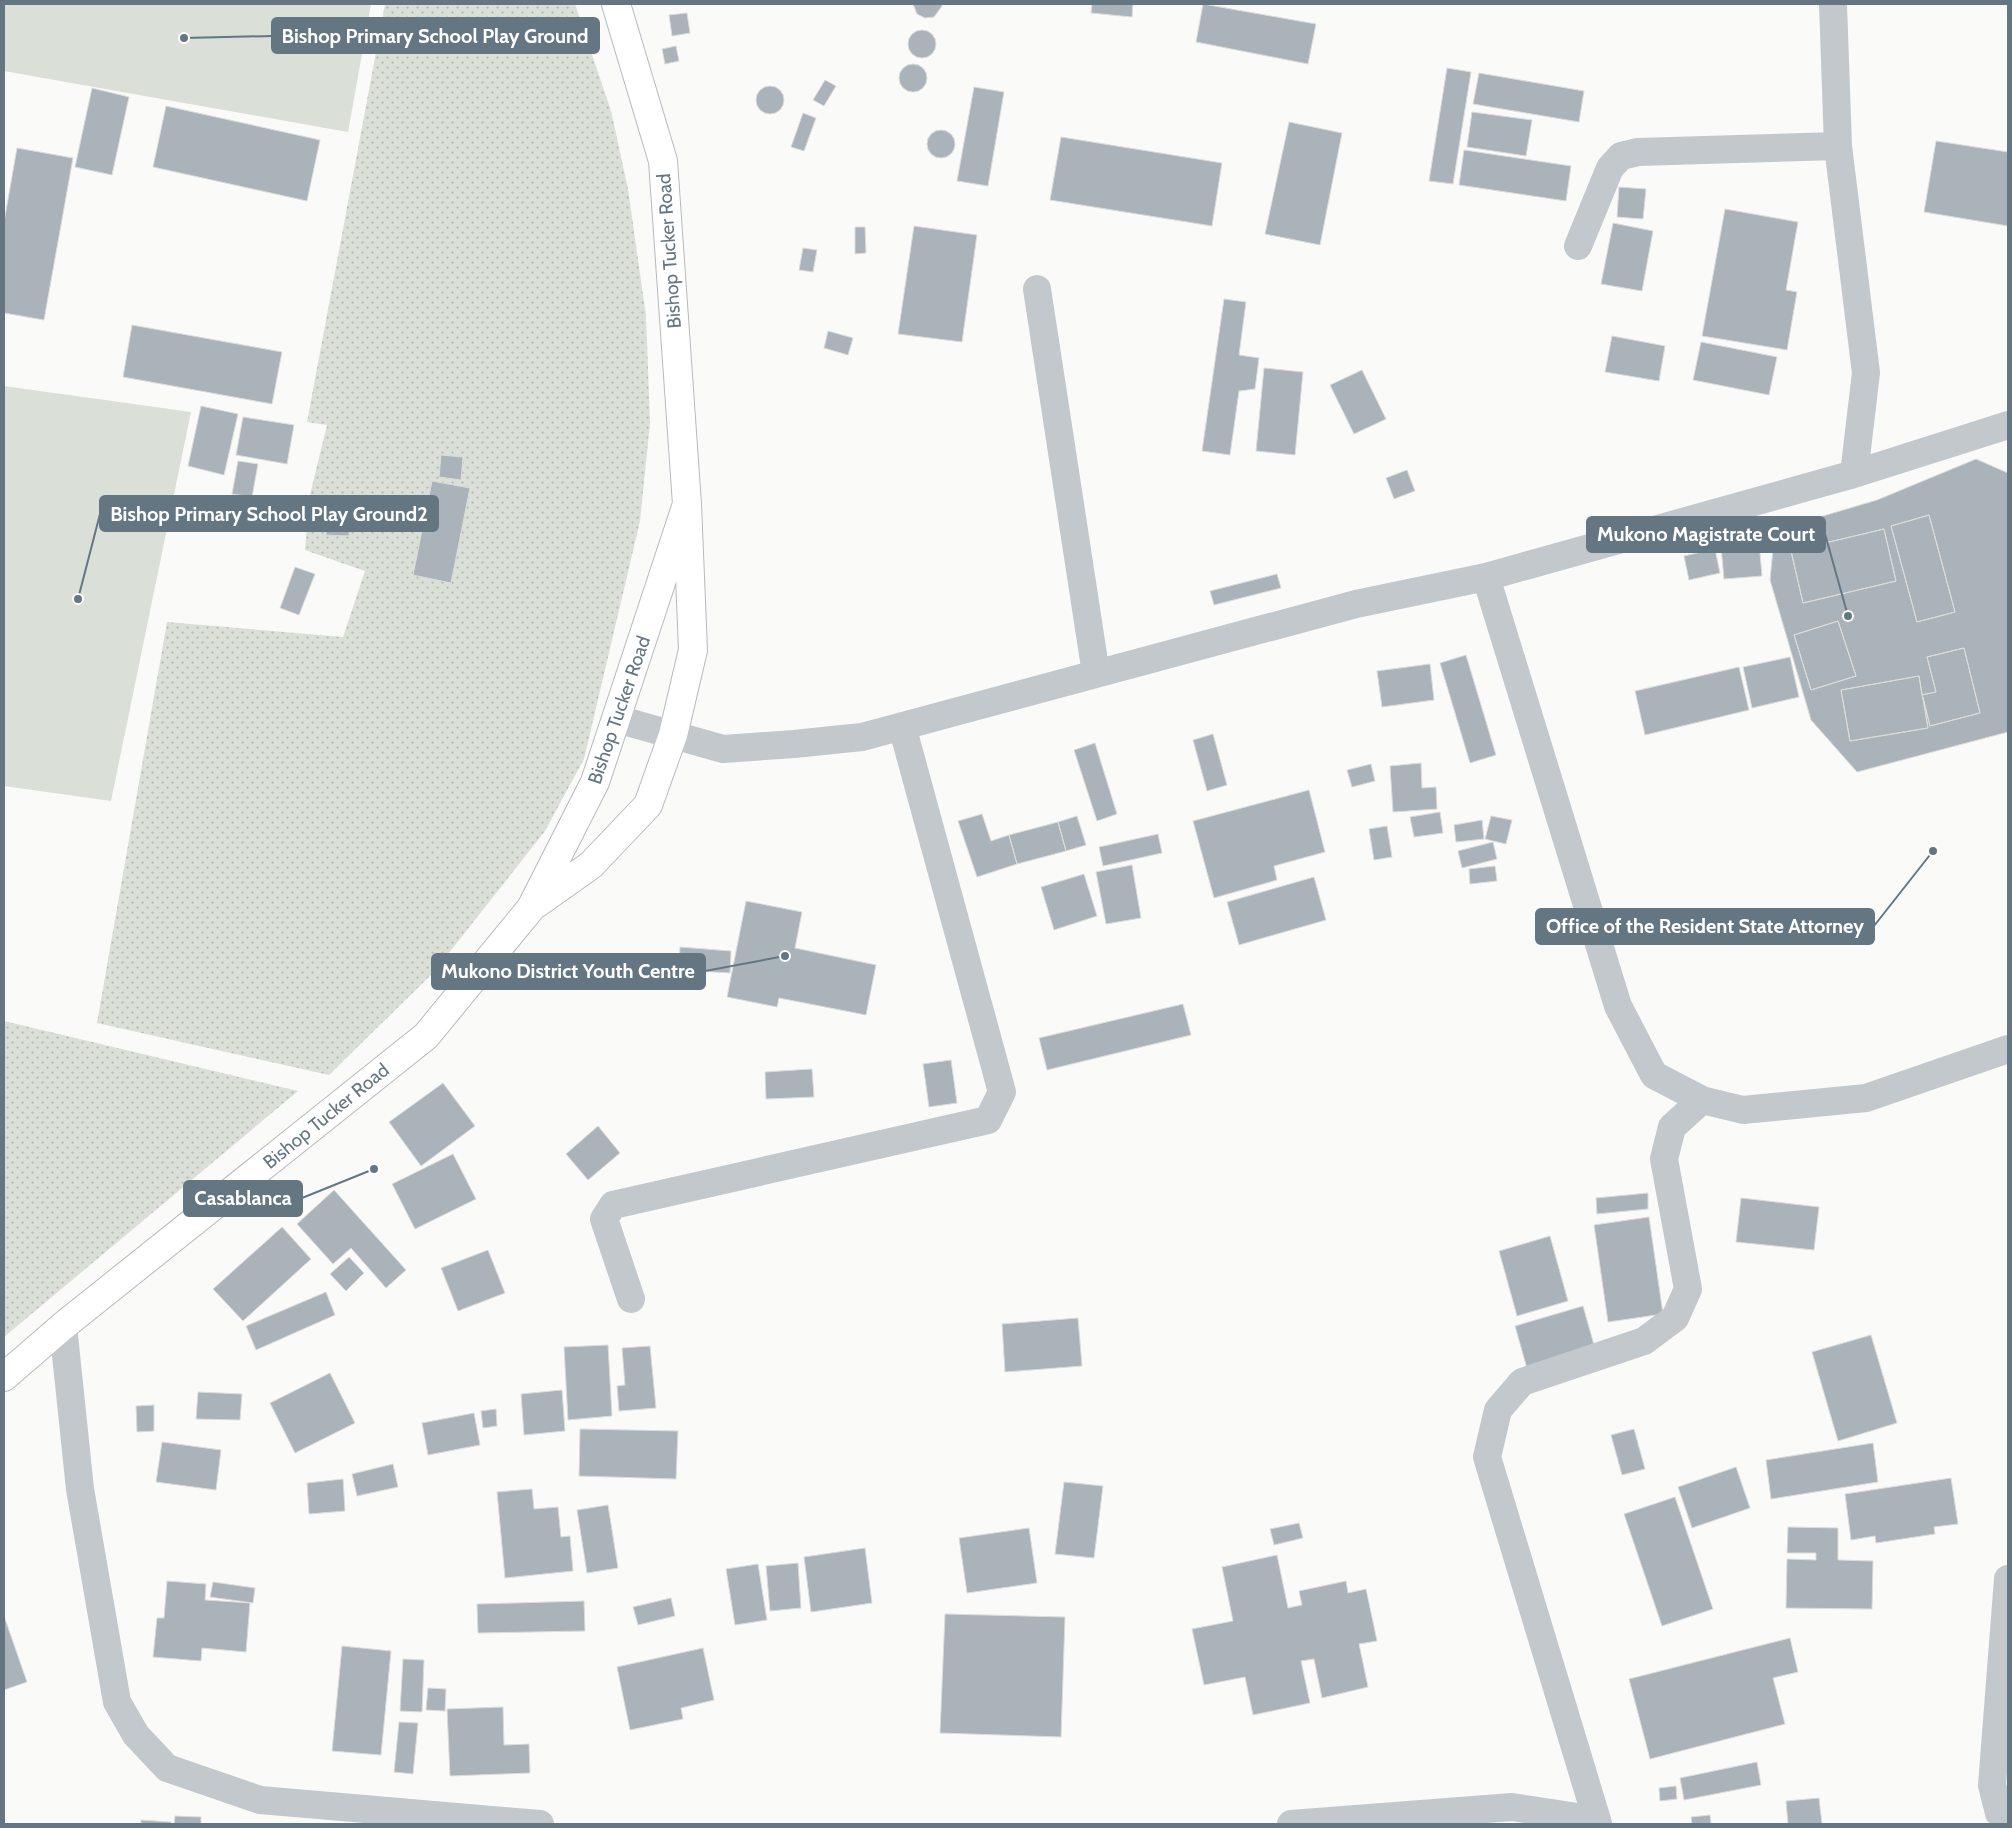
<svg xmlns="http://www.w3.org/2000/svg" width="2012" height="1828" font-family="Cabin,sans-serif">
<defs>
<pattern id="grass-dots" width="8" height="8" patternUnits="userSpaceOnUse" patternTransform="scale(1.25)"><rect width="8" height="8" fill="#dadfd7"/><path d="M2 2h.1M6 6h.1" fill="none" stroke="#b4b9b4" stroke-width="1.8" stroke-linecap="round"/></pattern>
</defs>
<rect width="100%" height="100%" fill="#fafaf8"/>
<path fill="url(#grass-dots)" d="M385 4H575L611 111 628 189 646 316 650 423 640 521 584 759 545 831 433 973 329 1075 97 1023 167 622 343 637 365 571 305 550 309 499 327 425 307 422Z
M4 1021 298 1091 4 1337Z"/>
<path fill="#dadfd7" d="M4 4H371L348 132 4 71Z
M4 386 191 412 111 801 4 786Z"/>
<path fill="#aab3b9" stroke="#dcdcda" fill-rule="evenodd" d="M913 4H942V6L934 17 925 18 917 14Z
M1092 4H1133L1132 17 1091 13Z
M1203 4 1316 24 1308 64 1196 42Z
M687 13 690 33 672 36 669 15Z
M908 44a14 14 0 1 1 28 0a14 14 0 1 1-28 0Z
M676 46 679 61 665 64 662 49Z
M899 78a14 14 0 1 1 28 0a14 14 0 1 1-28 0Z
M1447 68 1471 72 1453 184 1429 181Z
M1479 73 1584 91 1579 122 1473 104Z
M825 80 836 86 824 106 813 100Z
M756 100a14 14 0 1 1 28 0a14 14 0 1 1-28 0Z
M974 87 1004 92 988 186 957 181Z
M92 88 129 97 112 175 75 167Z
M166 106 320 140 307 201 153 167Z
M1472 112 1532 120 1526 156 1467 147Z
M803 113 816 118 804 151 791 147Z
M1289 122 1342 133 1320 245 1265 234Z
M927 144a14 14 0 1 1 28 0a14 14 0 1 1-28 0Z
M1061 137 1222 163 1212 226 1050 200Z
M1936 141 2008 152V226L1924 212Z
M17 148 73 158 44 320 4 313V222Z
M1464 150 1571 166 1566 201 1459 185Z
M1619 187 1646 189 1643 219 1617 217Z
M1725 209 1798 222 1786 290 1797 292 1787 350 1702 336Z
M1613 223 1653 231 1642 291 1601 284Z
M914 226 977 235 962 342 898 334Z
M855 227H865L866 253 855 254Z
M803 248 817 250 813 272 799 270Z
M1224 299 1246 302 1239 355 1259 358 1255 389 1239 391 1230 455 1202 451Z
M132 325 282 352 272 404 123 377Z
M828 331 853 338 848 355 824 348Z
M1612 336 1665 346 1659 381 1605 372Z
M1701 342 1777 357 1769 395 1693 380Z
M1264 368 1303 372 1295 455 1256 451Z
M1362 370 1386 419 1354 434 1330 385Z
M201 406 238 414 224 475 188 466Z
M243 417 294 425 287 464 236 455Z
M441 455 463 457 461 480 439 477Z
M1976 459 2008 473V732L1857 772 1811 720 1770 580 1773 549 1796 524 1877 500ZM1929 515 1955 612 1917 622 1891 526ZM1884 529 1896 581 1803 603 1791 551ZM1838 621 1856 676 1811 690 1794 635ZM1964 648 1980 713 1930 726 1923 697 1928 728 1850 741 1841 690 1919 676 1922 695 1936 692 1927 657Z
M238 461 258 464 252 497 232 494Z
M1407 470 1415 491 1394 499 1386 478Z
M432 481 470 488 451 583 413 575Z
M328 504 351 505 349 536 326 535Z
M1929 515 1955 612 1917 622 1891 526Z
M1884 529 1896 581 1803 603 1791 551Z
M1759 542 1762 576 1724 579 1721 546Z
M1715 549 1720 573 1689 580 1684 556Z
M295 567 315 574 299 615 280 608Z
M1277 574 1281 588 1214 605 1210 591Z
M1838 621 1856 676 1811 690 1794 635Z
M1964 648 1980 713 1930 726 1922 695 1936 692 1927 657Z
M1466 655 1496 755 1470 763 1440 663Z
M1790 657 1799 697 1752 708 1743 667Z
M1430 664 1434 700 1382 707 1377 671Z
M1739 667 1749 710 1645 735 1635 691Z
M1919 676 1928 728 1850 741 1841 690Z
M1213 734 1227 785 1207 791 1193 740Z
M1095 743 1117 814 1097 821 1074 750Z
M1421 763 1422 788 1436 787 1437 809 1393 812 1390 766Z
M1371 764 1375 781 1352 787 1347 770Z
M1309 790 1325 852 1274 866 1277 880 1214 898 1193 821Z
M1440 812 1443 833 1414 837 1410 817Z
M982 814 991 841 1009 835 1017 864 977 877 958 821Z
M1077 816 1086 845 1066 851 1058 822Z
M1491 816 1512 820 1506 844 1485 839Z
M1482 820 1484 839 1456 842 1454 825Z
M1058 822 1066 851 1017 864 1009 835Z
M1387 826 1392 857 1374 860 1369 829Z
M1158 834 1162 853 1103 866 1099 847Z
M1493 842 1497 859 1462 868 1458 851Z
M1132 865 1141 918 1106 924 1096 872Z
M1495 866 1497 881 1470 884 1469 869Z
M1084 874 1097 916 1054 930 1041 887Z
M1314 877 1326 920 1239 945 1227 902Z
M746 901 802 912 795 948 876 965 866 1015 779 998 777 1007 727 997Z
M680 947 731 951 730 973 679 970Z
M1183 1004 1191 1035 1047 1070 1039 1038Z
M951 1060 957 1103 929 1107 923 1064Z
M812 1069 814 1097 766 1099 765 1072Z
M443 1083 475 1126 421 1166 389 1122Z
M598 1126 620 1153 588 1180 566 1154Z
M453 1154 476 1199 415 1229 392 1184Z
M334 1190 406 1270 386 1288 351 1248 333 1264 297 1224Z
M1648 1193V1209L1597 1214 1596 1198Z
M1741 1198 1819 1207 1814 1250 1736 1242Z
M1649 1217 1663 1314 1608 1322 1594 1225Z
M282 1227 311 1259 243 1321 213 1289Z
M1550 1236 1568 1301 1517 1316 1499 1251Z
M488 1250 505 1293 458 1311 441 1268Z
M349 1257 364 1273 346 1291 330 1274Z
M326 1292 335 1315 256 1350 246 1326Z
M1583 1306 1596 1352 1528 1372 1515 1326Z
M1078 1318 1082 1366 1005 1372 1002 1324Z
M1871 1335 1897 1423 1838 1441 1812 1352Z
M608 1345 612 1416 568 1420 564 1347Z
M650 1346 656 1408 619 1411 617 1386 625 1385 622 1348Z
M330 1373 355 1423 295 1453 270 1403Z
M562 1390 565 1431 524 1435 521 1394Z
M198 1392 242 1394 240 1420 196 1419Z
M154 1405V1431L137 1432 136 1406Z
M496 1409 497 1426 483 1428 481 1411Z
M474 1413 480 1445 428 1455 422 1423Z
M580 1429 678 1431 676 1479 579 1476Z
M1634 1429 1645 1469 1622 1475 1611 1435Z
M162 1442 221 1450 216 1490 156 1482Z
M1873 1443 1878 1482 1771 1499 1766 1460Z
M393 1464 398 1487 357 1496 352 1474Z
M1736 1467 1750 1508 1692 1528 1678 1487Z
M1951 1478 1958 1524 1934 1527 1935 1534 1876 1543 1875 1536 1851 1540 1845 1494Z
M343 1479 345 1511 309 1514 307 1483Z
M1064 1482 1103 1486 1094 1558 1055 1554Z
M532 1489 534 1509 558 1507 561 1537 570 1536 573 1571 505 1578 497 1492Z
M1675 1497 1713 1609 1662 1626 1624 1514Z
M608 1505 618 1568 587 1573 577 1510Z
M1299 1523 1303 1538 1274 1545 1270 1529Z
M1788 1527 1838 1528V1560L1873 1561 1872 1609 1786 1608 1787 1559 1816 1560V1553H1787Z
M1029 1528 1037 1583 967 1593 959 1538Z
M865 1548 872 1603 811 1612 804 1557Z
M1277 1555 1288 1608 1302 1605 1299 1591 1346 1581 1348 1593 1366 1589 1377 1641 1359 1644 1368 1687 1322 1698 1314 1659 1301 1661 1310 1703 1253 1715 1245 1677 1204 1685 1192 1629 1233 1621 1222 1567Z
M798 1563 801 1608 770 1611 766 1566Z
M758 1564 767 1620 735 1625 726 1569Z
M167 1581 206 1584 205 1600 250 1603 246 1652 202 1648 201 1661 153 1657 157 1618H164Z
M213 1582 255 1588 253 1603 210 1597Z
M671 1598 675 1616 638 1625 633 1607Z
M584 1601 585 1631 478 1633 477 1604Z
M945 1614 1065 1617 1061 1737 940 1733Z
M4 1616 27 1682 4 1690Z
M1790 1638 1798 1672 1773 1678 1785 1724 1650 1759 1629 1679Z
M342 1646 391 1651 381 1755 332 1751Z
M703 1648 714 1700 681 1708 683 1719 630 1730 617 1667Z
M403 1659 424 1660 422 1712 400 1711Z
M428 1688 446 1689 445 1711 426 1710Z
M503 1707 504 1745 529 1744 530 1773 450 1776 447 1709Z
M399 1722 418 1723 413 1774 394 1772Z
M1757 1762 1761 1785 1684 1800 1680 1778Z
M1676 1786 1677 1799 1660 1801 1659 1788Z
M1819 1798 1822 1824H1788L1786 1801Z
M1710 1815 1711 1824H1692L1691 1817Z
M175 1816 201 1817V1824H174Z
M141 1820 171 1822V1824H141Z"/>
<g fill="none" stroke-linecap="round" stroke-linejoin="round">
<defs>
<path id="major" d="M536 904 591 865 648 805 673 735 693 650 687 504 663 161 616 4
M4 1377 63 1326 426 1036 531 908 595 782 687 504"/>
</defs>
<use href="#major" stroke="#b5babe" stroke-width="30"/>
<path stroke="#c3c8cc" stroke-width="28" d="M1833 4 1838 146 1866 373 1854 474
M1578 246 1610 168 1621 156 1638 152 1838 146
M1037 289 1096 674
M1486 577 1618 1006 1654 1075 1702 1100 1743 1110 1866 1098 2008 1049
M617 719 723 749 794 744 862 737 1356 604 1486 577 1854 474 2008 425
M631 1299 604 1219 613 1205 988 1120 1002 1092 902 726
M63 1326 80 1489 117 1702 136 1735 167 1768 260 1800 540 1824
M2008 1579 1992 1785 1999 1813 2008 1819
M1597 1820 1487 1457 1498 1410 1522 1382 1644 1341 1675 1318 1688 1289 1664 1159 1672 1127 1702 1100
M1291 1824 1512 1807 1597 1820 1598 1824"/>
<use href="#major" stroke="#fff" stroke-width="28"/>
</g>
<g text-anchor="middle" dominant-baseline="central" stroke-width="5" stroke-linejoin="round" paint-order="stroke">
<g font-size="19" fill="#657683" stroke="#fff">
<text transform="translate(669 251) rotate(-94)">Bishop Tucker Road</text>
<text transform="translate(619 710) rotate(-71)">Bishop Tucker Road</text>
<text transform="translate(326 1116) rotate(-39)">Bishop Tucker Road</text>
</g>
</g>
<path fill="none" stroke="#657683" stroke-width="2" d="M184 38L272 36M78 599L100 514M1848 616L1825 534M1933 851L1874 926M785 956L705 971M374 1169L302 1198"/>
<g fill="#657683" stroke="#fff" stroke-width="2">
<circle cx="184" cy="38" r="5"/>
<circle cx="78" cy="599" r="5"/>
<circle cx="1848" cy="616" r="5"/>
<circle cx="1933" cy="851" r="5"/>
<circle cx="785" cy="956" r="5"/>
<circle cx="374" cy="1169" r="5"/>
</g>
<g fill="#657683" stroke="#657683" stroke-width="2">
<rect x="272" y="18" width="327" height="35" rx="5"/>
<rect x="100" y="496" width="338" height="35" rx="5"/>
<rect x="1587" y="517" width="238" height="35" rx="5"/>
<rect x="1536" y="909" width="338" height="35" rx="5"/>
<rect x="432" y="954" width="273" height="35" rx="5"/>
<rect x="184" y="1181" width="118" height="35" rx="5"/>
</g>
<g font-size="20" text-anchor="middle" font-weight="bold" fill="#fff">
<text x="435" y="43">Bishop Primary School Play Ground</text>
<text x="269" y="521">Bishop Primary School Play Ground2</text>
<text x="1706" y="541">Mukono Magistrate Court</text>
<text x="1705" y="933">Office of the Resident State Attorney</text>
<text x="568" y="978">Mukono District Youth Centre</text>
<text x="243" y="1205">Casablanca</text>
</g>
<rect width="2012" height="1828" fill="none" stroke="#657683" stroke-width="10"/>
</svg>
